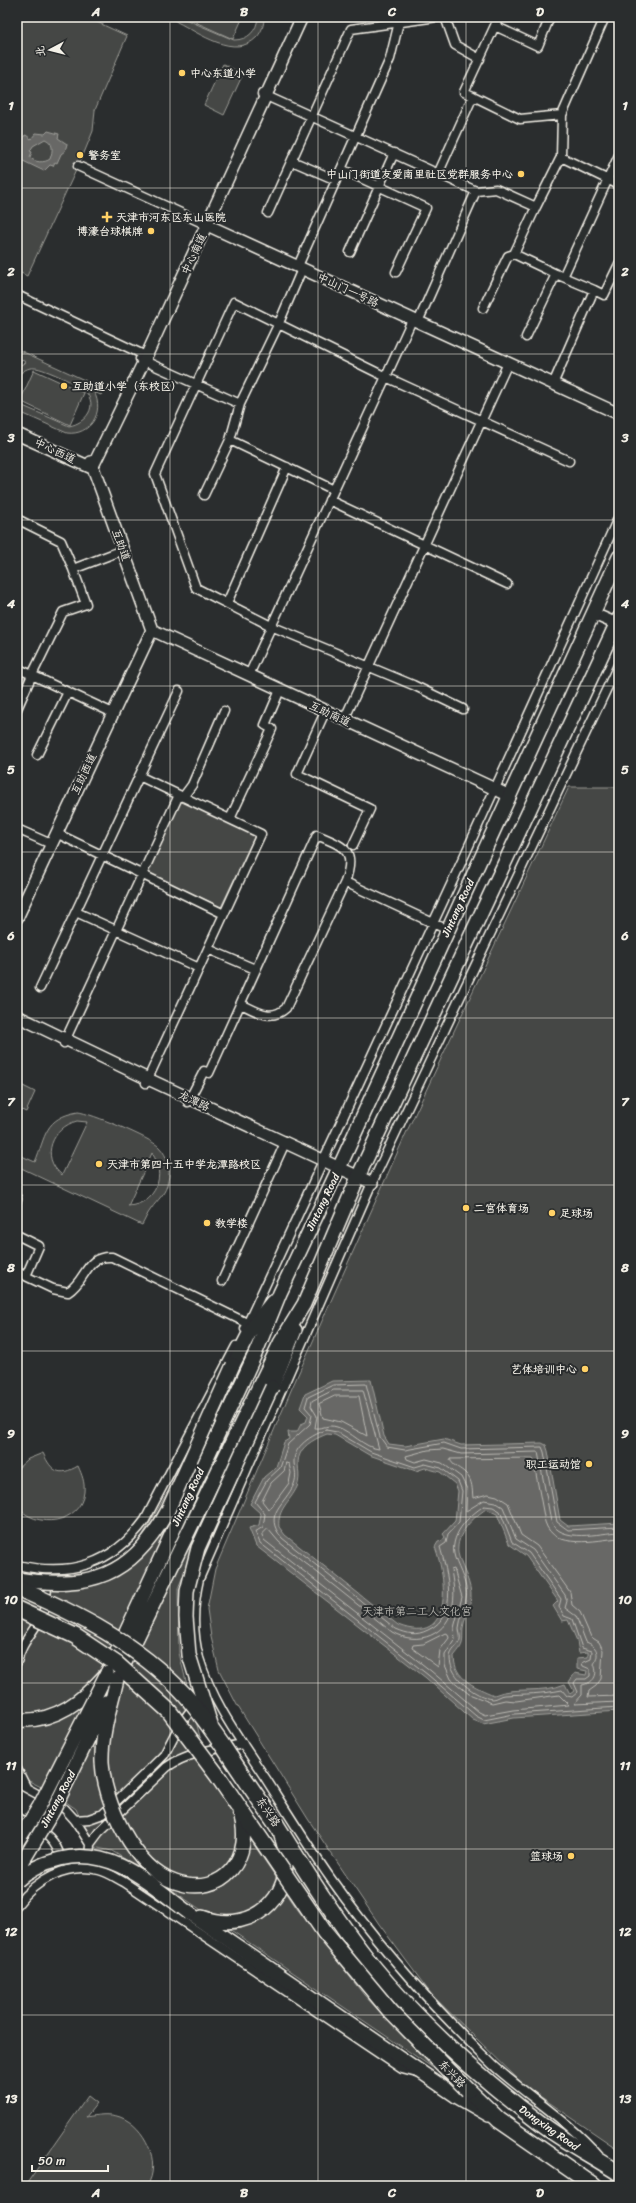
<svg xmlns="http://www.w3.org/2000/svg" width="636" height="2203" font-family="Sriracha,'LXGW WenKai TC',sans-serif">
<rect width="100%" height="100%" fill="#2a2d2e"/>
<filter id="ink" filterUnits="userSpaceOnUse"><feTurbulence type="fractalNoise" baseFrequency=".025" numOctaves="2"/><feDisplacementMap in="SourceGraphic" scale="8" xChannelSelector="R" yChannelSelector="G"/><feConvolveMatrix kernelMatrix="1 2 1 2 8 2 1 2 1" color-interpolation-filters="sRGB"/></filter>
<g filter="url(#ink)">
<path fill="#444645" stroke="#9c9c96" fill-rule="evenodd" d="M17 17H86L127 36 95 110 93 131 84 153 27 276 17 271Z
M171 17H180L234 40C248 40 257 31 258 17H264C264 25 262 31 257 37 235 60 199 33 177 22Z
M184 17H243L233 39Z
M223 64 243 74 224 115 204 105Z
M17 349 104 389 101 395 94 392C105 412 90 436 67 433L17 411V401L23 406 69 426C86 423 99 406 85 391 80 385 43 368 35 368 28 367 22 371 17 377V367L26 362 17 358Z
M34 370 84 393 70 425 20 401Z
M17 675 25 679 17 697Z
M569 787H619V2150L525 2086 431 1994 379 1924 308 1819 237 1705 219 1670 211 1637 207 1609 215 1569 292 1388 407 1131Z
M179 800 255 835 221 907 146 872Z
M17 1083 35 1092 26 1112 17 1108Z
M78 1112C90 1113 151 1138 159 1147 168 1156 171 1170 168 1181 166 1194 158 1199 151 1209 147 1214 145 1220 142 1225L17 1166V1154L35 1162C46 1136 44 1118 78 1112ZM77 1121 87 1122 62 1175C39 1157 53 1127 77 1121ZM152 1153C167 1175 156 1204 128 1206Z
M43 1453C52 1472 59 1477 78 1466 82 1475 85 1482 84 1492 81 1524 35 1530 17 1506V1469L28 1459Z
M167 1493 209 1515 178 1588 179 1653 211 1781 298 1910 364 1995 433 2068 150 1875 112 1851 93 1847 76 1809 55 1794 17 1775V1577L77 1576 101 1568 124 1556 141 1538Z
M88 2096 97 2103 86 2117C97 2115 109 2113 120 2117 145 2126 162 2163 147 2186H25Z"/>
<path fill="#676866" stroke="#9f9f9a" fill-rule="evenodd" d="M48 131 59 134 58 138 67 144 65 151 61 154 57 163 55 162 53 166 50 165 44 171 21 160 23 154 20 152 17 155V149L19 150 24 136 26 135 31 139 36 133 45 134ZM45 139C54 143 53 150 50 159 45 163 34 163 30 157L32 152 30 151 33 146Z
M371 1380 384 1436 389 1444 405 1446 444 1439 461 1445 542 1443 546 1445 548 1451 560 1520 568 1526 619 1523V1711L514 1718 483 1724 473 1720 426 1678 256 1546 249 1528 259 1525 261 1514 250 1504 264 1477 276 1467 284 1442 289 1439 288 1432H297L301 1424 306 1422 308 1416 300 1408 305 1394 332 1381ZM327 1434 335 1435 369 1455 416 1471 425 1468 440 1472 455 1484 458 1491 455 1521 443 1534 445 1537 442 1541 438 1542 435 1547C447 1579 454 1647 398 1625L285 1535 279 1527C277 1509 290 1502 297 1487 302 1475 295 1464 300 1454 304 1444 317 1438 327 1434ZM486 1509 497 1514 509 1544 526 1556 558 1601 553 1606 562 1621 568 1620 577 1641 579 1653 588 1652V1657L577 1658V1669L587 1671 586 1675 575 1673 569 1682 574 1691 570 1694 565 1684C542 1694 516 1686 494 1695 475 1687 454 1679 454 1656 465 1643 462 1643 463 1628 464 1618 470 1608 471 1598 472 1584 463 1570 459 1557 453 1537 471 1519 486 1509Z"/>
<g fill="none" stroke-linecap="round" stroke-linejoin="round">
<path stroke="#bcbab4" stroke-width="1" d="M334 1390H363L379 1449C364 1448 351 1431 337 1427 328 1424 322 1429 315 1428L317 1416 311 1406 312 1401Z
M335 1396H359L367 1436 341 1422 323 1418 319 1404Z
M326 1430 337 1432 371 1452 415 1467 425 1464 441 1468 458 1481 462 1491 459 1522 448 1534 446 1543 440 1547C447 1572 460 1616 428 1630 416 1636 408 1634 396 1629L282 1538C262 1514 285 1505 294 1484 297 1476 295 1471 294 1463 293 1446 312 1435 326 1430Z
M286 1463 289 1464 291 1473 289 1483 269 1510 262 1501 271 1483 284 1471Z
M484 1506 493 1507 500 1511 512 1542 529 1553 561 1599 559 1607 564 1616 572 1619 582 1648 592 1651 591 1659 582 1663 583 1666 590 1669V1676L586 1679H577L574 1683 578 1692 572 1697 567 1696 562 1690C543 1694 524 1694 505 1695 501 1695 497 1699 493 1699 475 1697 450 1677 450 1658 450 1650 458 1647 460 1640 461 1636 459 1632 459 1628 460 1618 465 1609 466 1599 469 1585 459 1570 455 1558 448 1536 468 1516 484 1506Z
M619 1527 568 1530 557 1522 544 1452 542 1447 461 1449 444 1443 405 1450 387 1447 380 1437 366 1384 333 1385 308 1397 305 1407 312 1415 310 1424 288 1444 280 1468 267 1480 255 1502 265 1514 263 1527 255 1532 260 1543 428 1675 476 1716 484 1720 514 1714 619 1707
M268 1529 279 1542 392 1632C418 1647 449 1635 453 1604 455 1593 453 1582 451 1570L454 1569 462 1597 454 1628 455 1639 445 1655V1665L451 1679 469 1694 492 1703 505 1700 516 1701 559 1695 569 1705 513 1710 485 1715 479 1712 431 1671 264 1540 262 1535Z
M619 1532C600 1533 560 1544 551 1521L538 1452 461 1454 443 1449 428 1450 406 1456 407 1459 415 1462 426 1459 442 1463 461 1477 467 1489 466 1511 484 1500 495 1502 503 1507 516 1539 533 1550 565 1595 567 1601 565 1608 576 1616 586 1642C597 1646 600 1654 594 1664 599 1676 593 1683 582 1685V1695L574 1704 619 1702
M619 1538C596 1540 554 1551 545 1522L533 1458 450 1459C453 1467 461 1468 466 1474 473 1481 472 1490 473 1498L488 1494 497 1496 508 1503 521 1535 537 1546 570 1592 572 1605 580 1612 591 1637 599 1642 603 1650 601 1679 596 1686 589 1691 588 1697 619 1696
M446 1633 448 1634 449 1638 440 1650 438 1667 412 1648 413 1645 423 1644Z"/>
<defs>
<path id="street" d="M445 17 455 45 480 59
M495 26 538 46 550 17
M262 94 476 191 418 322
M473 96 464 92 499 17
M561 157 562 115
M292 161 336 180
M78 166 207 225
M341 169 426 208 396 272
M438 174 473 96 520 119 562 115 605 17
M476 191 496 189 536 207 561 157 619 185
M536 207 514 254 556 274
M268 213 351 29 437 17
M350 252 394 153
M298 266 390 59 399 22
M563 277 594 290
M17 295 146 356
M483 308 508 256 514 254
M526 337 556 274 563 277 619 155
M140 359 240 404
M553 384 594 290 604 295 619 264
M230 440 334 490
M204 495 230 440 240 404 279 323 302 269
M329 500 507 584
M17 519 61 541 73 569
M227 603 287 467
M17 668 32 675 17 709
M249 675 412 320
M68 692 113 713
M463 709 413 685 271 626 196 588 155 474 234 302 386 377 569 461
M325 712 297 774 370 809 353 845
M344 720 508 363
M37 755 68 692 32 675 63 612 86 604 73 569 123 550
M139 776 261 834 146 1083
M183 797 192 785 224 711
M230 819 272 729 265 725 280 690
M17 829 51 844
M56 833 224 914
M345 882 448 930
M76 912 199 968
M208 949 255 969
M40 988 179 691
M64 1043 179 795
M188 1102 204 1071 209 1073 317 835C344 847 357 849 345 882L286 1008C271 1022 256 1011 241 1004
M17 1198V1200
M17 1235 39 1246 26 1276
M17 1272 53 1289 68 1292C87 1280 85 1255 112 1257L251 1325
M222 1281 285 1143
M245 1329 467 850 619 516
M17 1565C70 1577 112 1565 145 1520L236 1346
M17 1662C21 1642 35 1631 43 1613 47 1603 46 1590 48 1579
M17 1769 26 1787
M17 1783 65 1809 75 1820 90 1844
M17 1817C40 1831 55 1834 62 1862
M75 1820 89 1819 103 1814 154 1765 164 1755 178 1728 196 1703
M89 1860 90 1844 99 1832 167 1767C189 1751 218 1749 243 1744
M17 1905C36 1880 66 1862 99 1870 108 1872 116 1878 124 1882L402 2069 417 2073
M598 2155C568 2120 527 2096 493 2065 434 2008 379 1947 331 1879 308 1846 287 1812 266 1779 241 1741 212 1702 199 1658 192 1632 193 1605 199 1579L371 1185 619 663"/>
<path id="secondary" d="M207 225 619 414
M17 434 92 468
M91 462 152 630
M92 468 144 361 302 17
M594 614 619 625
M152 630 510 796
M17 918 152 630
M17 1016 148 1079 372 1183"/>
<path id="primary" d="M233 1365 253 1326 272 1302
M272 1387 295 1330
M118 1677 280 1343 304 1304 358 1177 619 618
M17 1720C56 1723 83 1700 107 1673L256 1352 280 1293 339 1168 619 557
M189 1913 456 2096 489 2115
M202 1917C257 1937 301 1890 281 1836"/>
<path id="highway" d="M276 1824C306 1872 336 1920 371 1964 420 2024 478 2076 540 2123 565 2142 593 2156 619 2173
M468 2090 499 2120 594 2186"/>
</defs>
<use href="#street" stroke="#f4f1e8" stroke-width="11"/>
<use href="#secondary" stroke="#f4f1e8" stroke-width="14"/>
<use href="#primary" stroke="#f4f1e8" stroke-width="16"/>
<use href="#highway" stroke="#f4f1e8" stroke-width="18"/>
<use href="#street" stroke="#2a2d2e" stroke-width="8"/>
<use href="#secondary" stroke="#2a2d2e" stroke-width="11"/>
<use href="#primary" stroke="#2a2d2e" stroke-width="13"/>
<use href="#highway" stroke="#2a2d2e" stroke-width="15"/>
<defs>
<path id="primary-bridge" d="M17 1579C90 1590 132 1577 168 1510L233 1365
M117 1679C111 1706 101 1734 102 1762 104 1803 134 1868 175 1882 223 1899 256 1856 239 1811
M211 1725 189 1655 186 1617 187 1591 198 1548 272 1387
M17 1842 39 1807 107 1673
M17 1871 53 1811 106 1702
M17 1881C29 1869 43 1863 60 1859 112 1846 150 1884 189 1913"/>
<path id="highway-bridge" d="M17 1588C78 1614 137 1644 183 1693 198 1709 210 1728 223 1746 240 1772 258 1798 276 1824
M17 1609 75 1636 117 1664 169 1711 217 1775 325 1933 391 2012 468 2090"/>
</defs>
<use href="#primary-bridge" stroke="#f4f1e8" stroke-width="16" stroke-linecap="butt"/>
<use href="#highway-bridge" stroke="#f4f1e8" stroke-width="18" stroke-linecap="butt"/>
<use href="#primary-bridge" stroke="#2a2d2e" stroke-width="13"/>
<use href="#highway-bridge" stroke="#2a2d2e" stroke-width="15"/>
</g>
</g>
<path fill="none" stroke="#f4f1e8" stroke-width="1" stroke-opacity="0.55" d="M170 17V2186M318 17V2186M466 17V2186M17 188H619M17 354H619M17 520H619M17 686H619M17 852H619M17 1018H619M17 1185H619M17 1351H619M17 1517H619M17 1683H619M17 1849H619M17 2015H619"/>
<g fill="#ffd166" stroke="#2a2d2e" stroke-width="1.5">
<circle cx="182" cy="73" r="4"/>
<circle cx="80" cy="155" r="4"/>
<circle cx="521" cy="174" r="4"/>
<path d="M105 211h4v4h4v4h-4v4h-4v-4h-4v-4h4z"/>
<circle cx="151" cy="231" r="4"/>
<circle cx="64" cy="386" r="4"/>
<circle cx="99" cy="1164" r="4"/>
<circle cx="466" cy="1208" r="4"/>
<circle cx="552" cy="1213" r="4"/>
<circle cx="207" cy="1223" r="4"/>
<circle cx="585" cy="1369" r="4"/>
<circle cx="589" cy="1464" r="4"/>
<circle cx="571" cy="1856" r="4"/>
</g>
<g text-anchor="middle" dominant-baseline="central" stroke-width="4" stroke-linejoin="round" paint-order="stroke">
<g font-size="11" font-weight="bold" fill="#f4f1e8" stroke="#2a2d2e" text-anchor="start">
<text x="190" y="73">中心东道小学</text>
<text x="88" y="155">警务室</text>
<text x="513" y="174" text-anchor="end">中山门街道友爱南里社区党群服务中心</text>
<text x="116" y="217">天津市河东区东山医院</text>
<text x="143" y="231" text-anchor="end">博濠台球棋牌</text>
<text x="72" y="386">互助道小学（东校区）</text>
<text x="107" y="1164">天津市第四十五中学龙潭路校区</text>
<text x="474" y="1208">二宫体育场</text>
<text x="560" y="1213">足球场</text>
<text x="215" y="1223">教学楼</text>
<text x="577" y="1369" text-anchor="end">艺体培训中心</text>
<text x="581" y="1464" text-anchor="end">职工运动馆</text>
<text x="563" y="1856" text-anchor="end">篮球场</text>
</g>
<g font-size="11" fill="#f4f1e8" stroke="#2a2d2e">
<text transform="translate(194 254) rotate(-65)">中心南道</text>
<text transform="translate(348 290) rotate(25)">中山门一号路</text>
<text transform="translate(55 451) rotate(25)">中心西道</text>
<text transform="translate(121 545) rotate(70)">互助道</text>
<text transform="translate(330 714) rotate(25)">互助南道</text>
<text transform="translate(84 774) rotate(-65)">互助西道</text>
<text transform="translate(458 908) rotate(-65)">Jintang Road</text>
<text transform="translate(194 1101) rotate(25)">龙潭路</text>
<text transform="translate(323 1202) rotate(-64)">Jintang Road</text>
<text transform="translate(188 1497) rotate(-65)">Jintang Road</text>
<text transform="translate(58 1799) rotate(-62)">Jintang Road</text>
<text transform="translate(268 1812) rotate(56)">东兴路</text>
<text transform="translate(452 2074) rotate(46)">东兴路</text>
<text transform="translate(549 2128) rotate(35)">Dongxing Road</text>
</g>
<g font-size="11" fill="#b6b5af" stroke="#2a2d2e">
<text x="417" y="1611">天津市第二工人文化宫</text>
</g>
</g>
<rect width="636" height="2203" fill="none" stroke="#2a2d2e" stroke-width="44"/>
<g transform="translate(50 50) rotate(263)" stroke="#2a2d2e" stroke-width="3" paint-order="stroke">
<path d="M0-3L7 15L0 10L-7 15Z" fill="#f4f1e8"/>
<text y="-6" font-size="11" font-weight="bold" text-anchor="middle" fill="#f4f1e8">北</text>
</g>
<path d="M32 2165v6h76v-6" fill="none" stroke="#f4f1e8" stroke-width="2"/>
<text x="38" y="2165" font-size="12" fill="#f4f1e8" stroke="#2a2d2e" stroke-width="3" paint-order="stroke">50 m</text>
<rect x="22" y="22" width="592" height="2159" fill="none" stroke="#f4f1e8" stroke-width="1.5"/>
<g font-size="13" text-anchor="middle" font-weight="bold" fill="#f4f1e8">
<text x="96" y="16">A</text>
<text x="244" y="16">B</text>
<text x="392" y="16">C</text>
<text x="540" y="16">D</text>
<text x="11" y="110">1</text>
<text x="625" y="110">1</text>
<text x="11" y="276">2</text>
<text x="625" y="276">2</text>
<text x="11" y="442">3</text>
<text x="625" y="442">3</text>
<text x="11" y="608">4</text>
<text x="625" y="608">4</text>
<text x="11" y="774">5</text>
<text x="625" y="774">5</text>
<text x="11" y="940">6</text>
<text x="625" y="940">6</text>
<text x="11" y="1106">7</text>
<text x="625" y="1106">7</text>
<text x="11" y="1272">8</text>
<text x="625" y="1272">8</text>
<text x="11" y="1438">9</text>
<text x="625" y="1438">9</text>
<text x="11" y="1604">10</text>
<text x="625" y="1604">10</text>
<text x="11" y="1770">11</text>
<text x="625" y="1770">11</text>
<text x="11" y="1936">12</text>
<text x="625" y="1936">12</text>
<text x="11" y="2103">13</text>
<text x="625" y="2103">13</text>
<text x="96" y="2197">A</text>
<text x="244" y="2197">B</text>
<text x="392" y="2197">C</text>
<text x="540" y="2197">D</text>
</g>
</svg>
